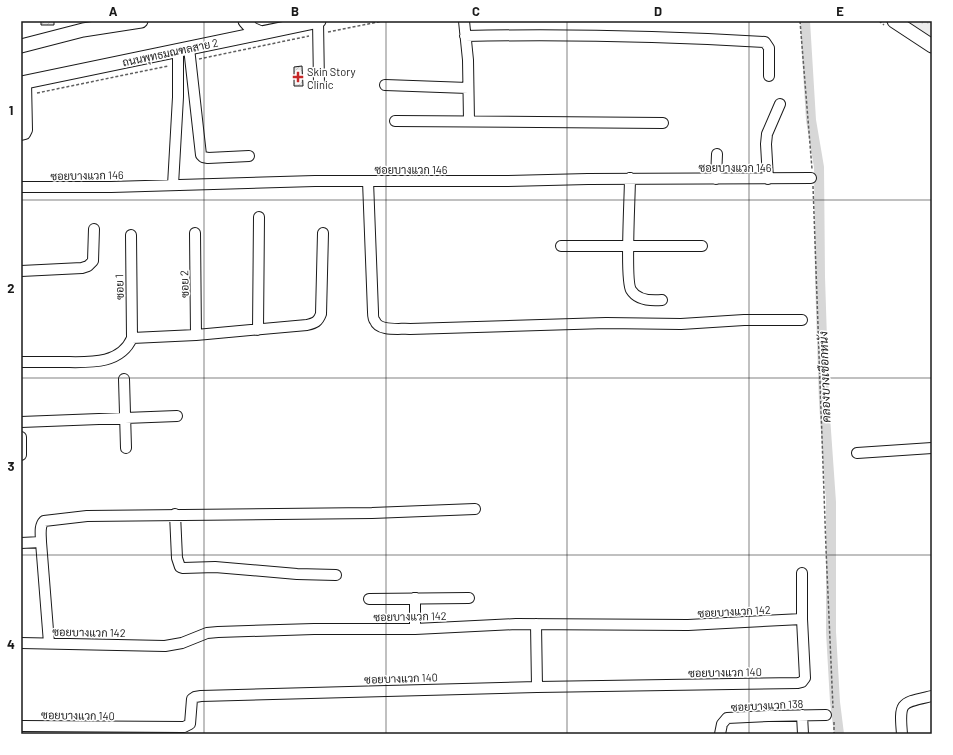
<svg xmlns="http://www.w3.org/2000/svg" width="953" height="755" font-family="Barlow,Sarabun,sans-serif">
<defs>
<pattern id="park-crowns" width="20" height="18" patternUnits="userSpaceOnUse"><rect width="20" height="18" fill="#ededed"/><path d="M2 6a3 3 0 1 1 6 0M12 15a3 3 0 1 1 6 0" fill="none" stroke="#cbcbcb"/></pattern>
<pattern id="building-hatch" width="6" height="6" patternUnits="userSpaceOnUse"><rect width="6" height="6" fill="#e6e6e6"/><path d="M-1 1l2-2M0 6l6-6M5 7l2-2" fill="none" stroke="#c5c5c5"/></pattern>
</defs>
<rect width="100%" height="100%" fill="#fff"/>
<path fill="url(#park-crowns)" stroke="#6a6a6a" d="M902 21H932V40Z"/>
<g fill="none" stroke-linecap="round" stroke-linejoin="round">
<path stroke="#d7d7d7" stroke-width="10" d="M805 21 811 120 819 167 820 277 824 402 831 502V632L835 702 839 734"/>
</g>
<path fill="url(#building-hatch)" stroke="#1a1a1a" d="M41 21H54V25H41Z
M302 66 303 86H294V67Z"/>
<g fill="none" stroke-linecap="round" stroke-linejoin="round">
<defs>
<path id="minor" d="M318 21 319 84
M464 21 468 60 469 121
M465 36C565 34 665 36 765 42L769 48V76
M189 48 201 155 203 157 208 158 249 156
M385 85 468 88
M395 121 663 123
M21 135 25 134 27 130 26 82
M630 178C630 196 625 280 631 290 637 300 651 301 662 300
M716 179 717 154
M768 179 766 144 767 134 780 104
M368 181 373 312C373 315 373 319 375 321 379 332 401 328 410 329L606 323 681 324 744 320H802
M173 185 178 97V50
M21 187H111L315 181H506L588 179 811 178
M195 233 196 335
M561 246H702
M21 271 82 268 88 266 93 261 94 229
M258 330 259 217
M132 338 196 335 307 325C315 323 318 322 321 314L323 233
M21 362C34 362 48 362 61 362 86 362 120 366 132 338L131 235
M124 379 126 448
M21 422 177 416
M21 437V455
M857 453 932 448
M175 514 177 558 180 567 183 568 215 567 297 574 336 575
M21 543 41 542
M369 599 469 598
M536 624 537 687
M415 629V598
M21 643 165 646 182 643 207 633 218 632 314 629H415L516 624 688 625 802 619
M49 643 41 542C41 535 39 526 44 521L87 516 372 513 475 509
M802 715 803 734
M21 726 184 727 190 724 192 699 195 697 201 696 537 687 798 683 802 682 805 678 802 619V573
M720 734 722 724 727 718 768 716 826 715
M902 734C899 701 901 703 932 696"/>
<path id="major" d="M245 21 252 29 261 33
M894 21 932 46
M21 46 83 30 141 21
M21 83 319 21"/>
</defs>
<use href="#minor" stroke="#1a1a1a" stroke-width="12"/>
<use href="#major" stroke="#1a1a1a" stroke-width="15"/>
<path stroke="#5f5f5f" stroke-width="1.5" stroke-dasharray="3 2" stroke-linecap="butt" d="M800 21 812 169
M879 21 884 25
M328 32 383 21
M199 59 309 36
M37 93 168 66
M813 186 826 549 833 708
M834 722V734"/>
<use href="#minor" stroke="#fff" stroke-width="10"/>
<use href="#major" stroke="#fff" stroke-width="13"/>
</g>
<path fill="none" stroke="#1a1a1a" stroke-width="1" stroke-opacity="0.55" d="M204 21V734M386 21V734M567 21V734M749 21V734M21 200H932M21 378H932M21 555H932"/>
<path fill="#c62828" stroke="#fff" stroke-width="1.5" d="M296 71h4v4h4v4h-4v4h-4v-4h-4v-4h4z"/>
<g text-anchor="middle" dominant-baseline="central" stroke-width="3" stroke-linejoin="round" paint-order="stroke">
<g font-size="11" fill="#1a1a1a" stroke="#fff">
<text transform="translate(170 52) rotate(-12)">ถนนพุทธมณฑลสาย 2</text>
<text x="735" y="167">ซอยบางแวก 146</text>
<text x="411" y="169">ซอยบางแวก 146</text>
<text transform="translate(87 175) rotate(-1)">ซอยบางแวก 146</text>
<text transform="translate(184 284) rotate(-91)">ซอย 2</text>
<text transform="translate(119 287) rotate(-91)">ซอย 1</text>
<text transform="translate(734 611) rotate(-3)">ซอยบางแวก 142</text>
<text transform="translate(410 616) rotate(-1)">ซอยบางแวก 142</text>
<text transform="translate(89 632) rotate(1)">ซอยบางแวก 142</text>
<text transform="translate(725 672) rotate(-1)">ซอยบางแวก 140</text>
<text transform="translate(401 678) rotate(-2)">ซอยบางแวก 140</text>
<text transform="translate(767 705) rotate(-3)">ซอยบางแวก 138</text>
<text transform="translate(78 715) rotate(1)">ซอยบางแวก 140</text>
</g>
<g font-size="11" fill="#1a1a1a" stroke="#fff" text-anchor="start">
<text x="307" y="71">Skin Story<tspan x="307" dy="13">Clinic</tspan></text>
</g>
<g font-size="12" font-style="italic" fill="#1a1a1a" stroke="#fff">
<text transform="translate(824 377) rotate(-92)">คลองบางเชือกหนัง</text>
</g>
</g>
<rect width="953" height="755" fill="none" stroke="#ffffff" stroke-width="44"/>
<rect x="22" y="22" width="909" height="711" fill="none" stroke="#1a1a1a" stroke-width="1.5"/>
<g font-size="13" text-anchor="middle" font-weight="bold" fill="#1a1a1a">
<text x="113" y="16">A</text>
<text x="295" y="16">B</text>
<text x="476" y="16">C</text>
<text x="658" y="16">D</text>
<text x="840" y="16">E</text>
<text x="11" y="115">1</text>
<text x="11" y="293">2</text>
<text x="11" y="471">3</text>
<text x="11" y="649">4</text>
</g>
</svg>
